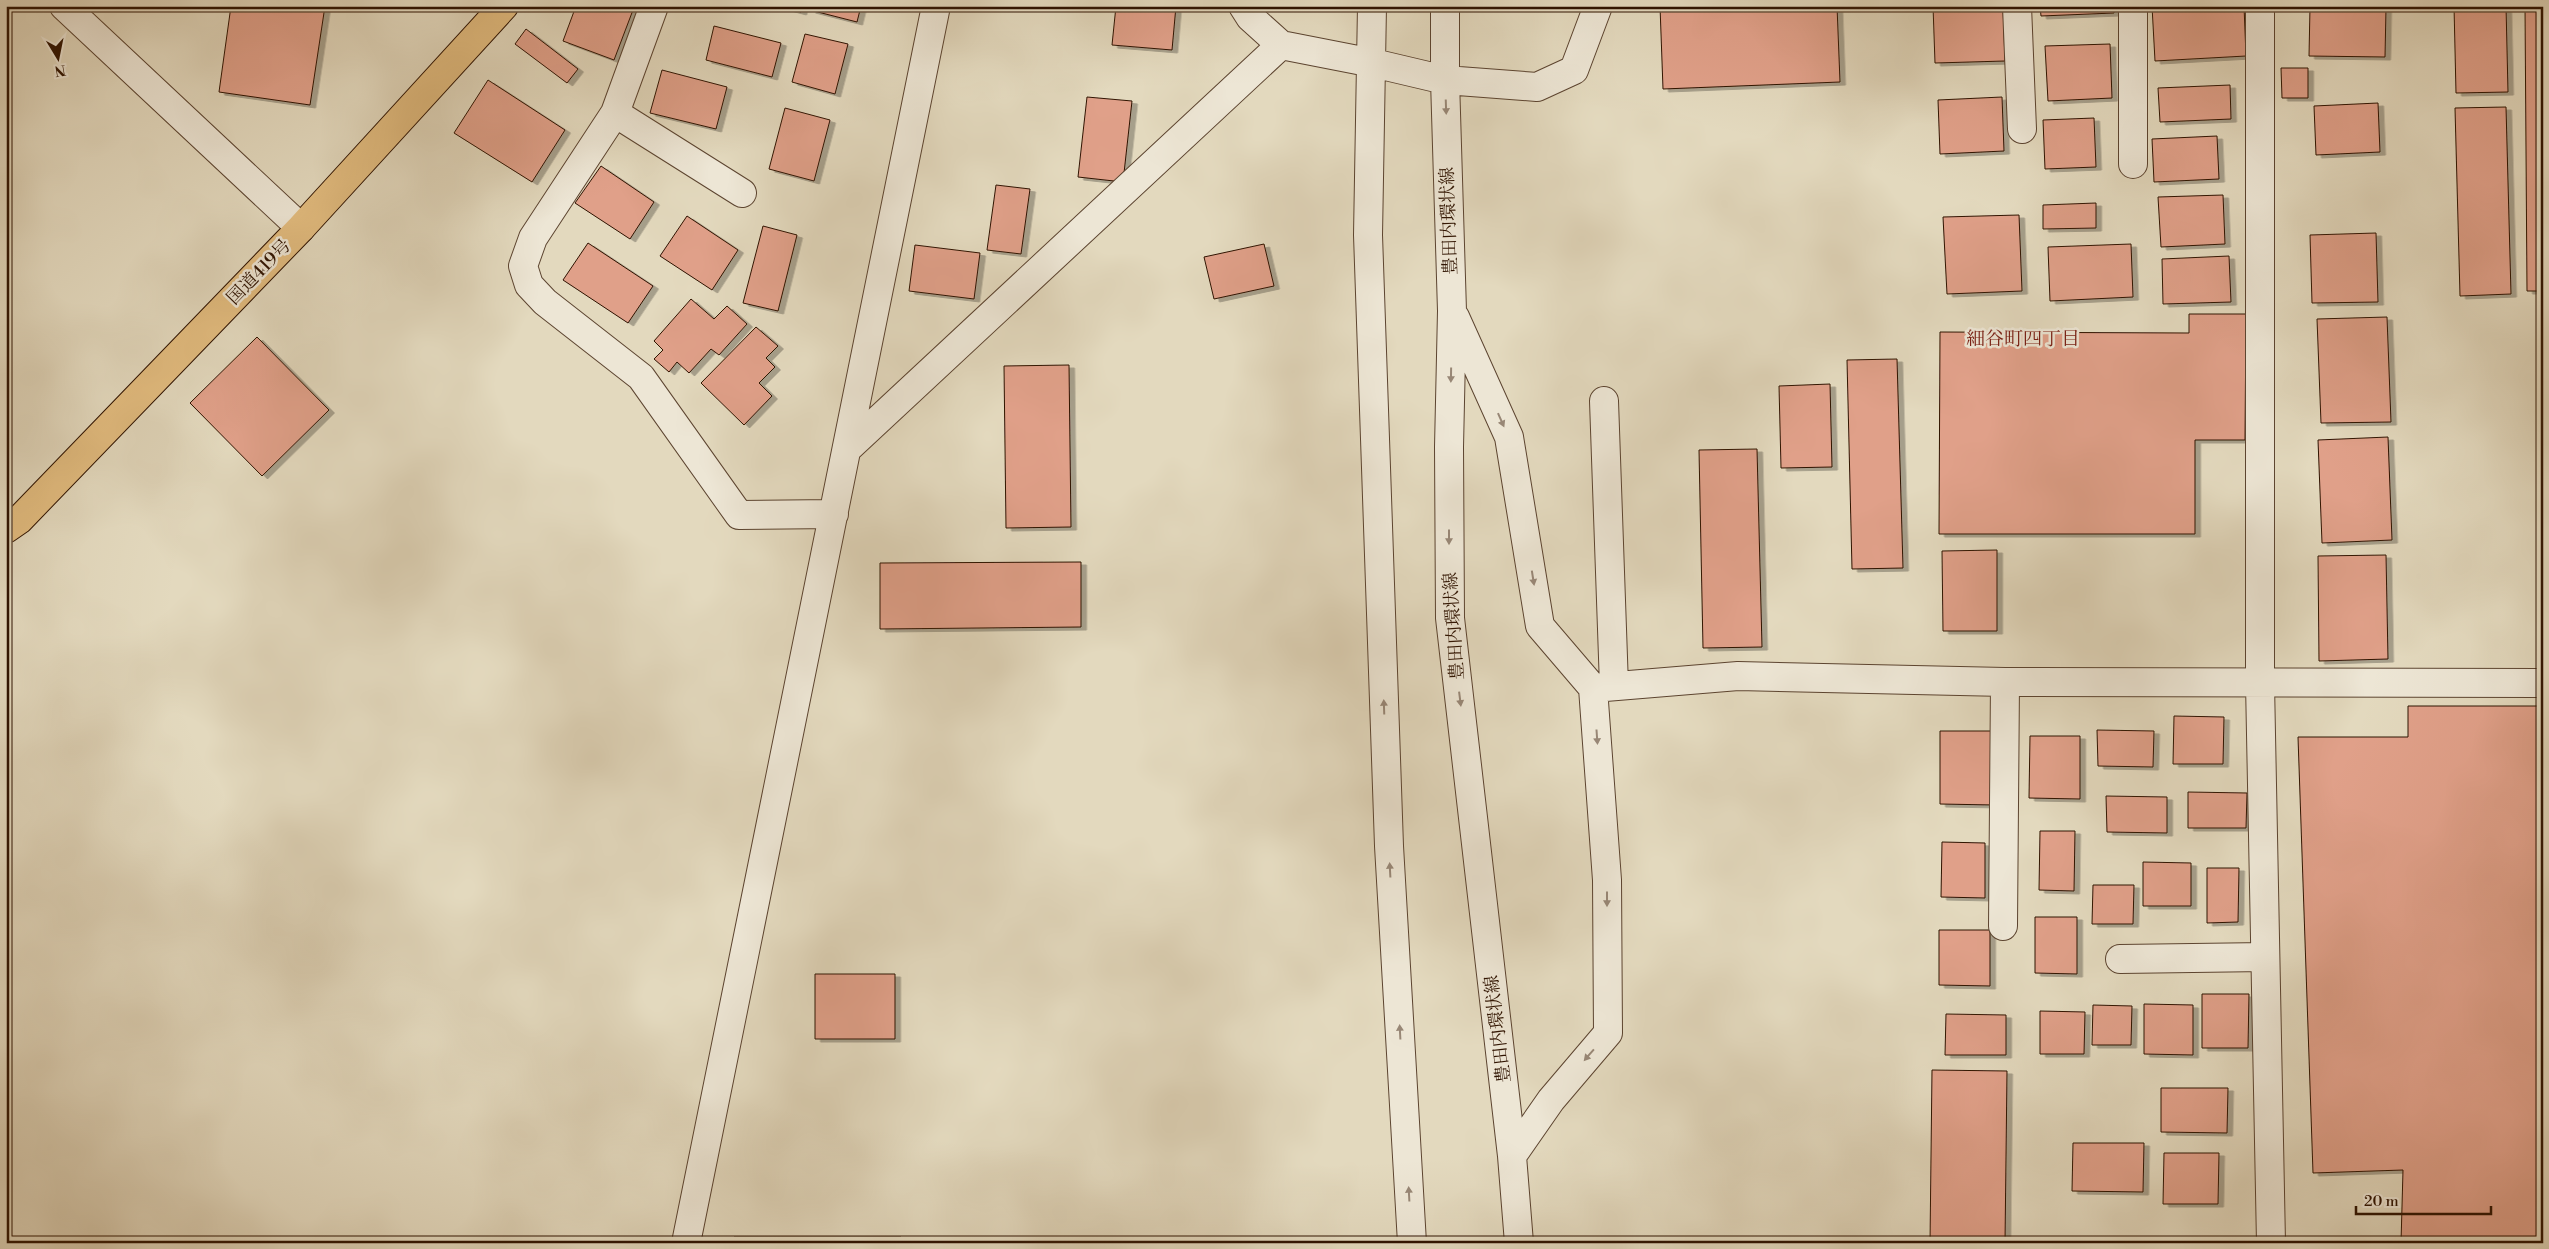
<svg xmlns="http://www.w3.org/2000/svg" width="2549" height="1249" font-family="'Libre Bodoni','Noto Serif JP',serif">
<defs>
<filter id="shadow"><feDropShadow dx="5.5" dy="3" stdDeviation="0" flood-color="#0004"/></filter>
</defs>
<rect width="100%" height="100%" fill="#e3d9be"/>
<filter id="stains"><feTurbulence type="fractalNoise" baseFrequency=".004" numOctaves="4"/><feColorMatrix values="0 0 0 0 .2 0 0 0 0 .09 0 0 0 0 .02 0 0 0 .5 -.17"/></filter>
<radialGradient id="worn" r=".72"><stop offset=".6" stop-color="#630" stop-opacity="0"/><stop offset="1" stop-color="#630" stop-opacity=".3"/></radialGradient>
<path fill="#e0a089" stroke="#2f1301" filter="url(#shadow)" d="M231 6H325L310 105 219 92Z
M576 6H623L633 10 614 60 563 41Z
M778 6H803L801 12Z
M811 6H861L857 22 810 10Z
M1116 6H1176L1172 50 1112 45Z
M1660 6H1837L1840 82 1663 89Z
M1933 6H2003L2005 61 1935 63Z
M2040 6H2114V13L2041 16Z
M2152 6H2244L2246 56 2155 61Z
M2454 6H2506L2508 92 2456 93Z
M2525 6H2543V291H2527Z
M2310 7 2386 8 2385 57 2309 56Z
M714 26 781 43 772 77 706 60Z
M526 29 578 69 567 83 515 44Z
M805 34 848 44 835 94 792 82Z
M2110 44 2112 98 2048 101 2045 46Z
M2281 68H2308V98H2282Z
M662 70 727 87 716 129 650 113Z
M488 80 565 130 532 182 454 133Z
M2230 85 2231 119 2160 122 2158 88Z
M1087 97 1132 101 1123 182 1078 177Z
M2002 97 2004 151 1940 154 1938 100Z
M2378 103 2380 152 2316 155 2314 106Z
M2506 107 2511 294 2460 296 2455 108Z
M785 108 830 120 814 181 769 169Z
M2094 118 2096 167 2045 169 2043 120Z
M2217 136 2219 179 2154 182 2152 139Z
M601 166 654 202 630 239 575 203Z
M996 185 1030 189 1021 254 987 250Z
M2223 195 2225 244 2161 247 2158 197Z
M2096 203V228L2043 229V205Z
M2019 215 2022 291 1947 294 1943 217Z
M687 216 738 250 712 290 660 256Z
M763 226 797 235 778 311 743 303Z
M2376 233 2378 302 2312 303 2310 235Z
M588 243 653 286 628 323 563 280Z
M1264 244 1274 286 1214 299 1204 257Z
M2131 244 2133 297 2050 301 2048 247Z
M915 245 980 253 974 299 909 291Z
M2229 256 2231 302 2163 304 2162 259Z
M691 299 714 319 727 306 747 324 719 355 711 349 689 373 677 362 669 372 654 359 663 350 654 341Z
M2189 314H2246L2245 440H2195V534H1939L1940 332 2189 333Z
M2387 317 2391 422 2321 423 2317 319Z
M756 327 778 346 766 358 775 367 759 383 772 396 744 425 701 383Z
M257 337 329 410 262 476 190 403Z
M1897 359 1903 568 1852 569 1847 360Z
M1069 365 1071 527 1006 528 1004 366Z
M1830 384 1832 467 1781 468 1779 386Z
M2388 437 2392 540 2322 543 2318 440Z
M1757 449 1762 647 1703 648 1699 450Z
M1997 550V631H1943L1942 551Z
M2386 555 2388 659 2319 661 2318 556Z
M1081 562V627L880 629V563Z
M2408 706H2543V1243H2401L2403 1170 2313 1173 2298 737H2408Z
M2174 716 2224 717 2223 764H2173Z
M2097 730 2154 731 2153 767 2098 766Z
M1940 731H1995L1994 805 1940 804Z
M2030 736H2080V799L2029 798Z
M2188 792 2247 793 2246 828H2188Z
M2106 796 2167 797V833L2107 832Z
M2040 831H2075L2074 891 2039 890Z
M1942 842 1985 843V898L1941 897Z
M2143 862 2191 863V906H2143Z
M2207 868H2239L2238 922 2207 923Z
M2093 885H2134L2133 924H2092Z
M2035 917H2077V974L2035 973Z
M1939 930H1990V986L1939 985Z
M815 974H895V1039H815Z
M2202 994H2249L2248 1048H2202Z
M2144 1004 2193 1005V1055L2144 1054Z
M2093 1005 2132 1006 2131 1045H2092Z
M2040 1011 2085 1012 2084 1054H2040Z
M1946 1014 2006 1015V1055H1945Z
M1932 1070 2007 1071 2005 1243H1930Z
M2161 1088H2228L2227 1133 2161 1132Z
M2073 1143H2144L2143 1192 2072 1191Z
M2164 1153H2219L2218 1204H2163Z
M734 1237H901V1243H734Z
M2153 1238 2232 1239V1243H2153Z"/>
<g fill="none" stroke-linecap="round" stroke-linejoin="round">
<defs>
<path id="minor" d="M64 6 301 228
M654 6 615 113 533 238 523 266 529 285 545 302 641 377 739 515 834 514
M1243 6 1250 17 1281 45 1373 63 1445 80 1537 87 1574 70 1598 6
M1372 6 1368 235 1389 846 1412 1243
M1445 6V80L1452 311 1449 447 1450 618 1512 1156 1519 1243
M2017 6 2022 129
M2133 6V164
M2260 6V683L2271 1243
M615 113 742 193
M1455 317 1509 437 1540 626 1593 688 1607 880 1608 1033 1551 1100 1512 1156
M1604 401 1614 686
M847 449 1281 45
M1593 688 1738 676 2005 682 2543 683
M2003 926 2005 682
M2120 959 2265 957
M686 1243 936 6"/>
<path id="highway" d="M6 529 19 520 301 228 504 6"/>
</defs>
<use href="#minor" stroke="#5c4430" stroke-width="30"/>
<use href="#highway" stroke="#2f1301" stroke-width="30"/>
<use href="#minor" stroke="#ede6d5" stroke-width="28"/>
<use href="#highway" stroke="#e2bc7f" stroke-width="28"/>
</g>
<defs><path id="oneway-solid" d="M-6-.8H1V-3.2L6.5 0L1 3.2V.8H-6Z" transform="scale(1.25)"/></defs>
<g fill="#988776">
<use href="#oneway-solid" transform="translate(1446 107) rotate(88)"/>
<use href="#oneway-solid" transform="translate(1451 375) rotate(91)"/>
<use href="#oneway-solid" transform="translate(1501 420) rotate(66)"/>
<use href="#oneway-solid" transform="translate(1449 537) rotate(90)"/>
<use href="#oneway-solid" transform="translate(1533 578) rotate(81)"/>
<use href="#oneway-solid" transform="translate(1460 699) rotate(83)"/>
<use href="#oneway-solid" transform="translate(1384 707) rotate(-92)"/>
<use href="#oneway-solid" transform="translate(1597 737) rotate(86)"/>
<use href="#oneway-solid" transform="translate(1390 870) rotate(-93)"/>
<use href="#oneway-solid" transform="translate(1607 899) rotate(90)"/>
<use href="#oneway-solid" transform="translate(1400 1032) rotate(-93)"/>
<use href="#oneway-solid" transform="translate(1589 1055) rotate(131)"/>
<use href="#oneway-solid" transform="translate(1409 1194) rotate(-93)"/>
</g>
<g text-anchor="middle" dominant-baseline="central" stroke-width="5" stroke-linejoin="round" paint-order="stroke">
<g font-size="18" fill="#2f1301" stroke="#ede6d5">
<text transform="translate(1449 221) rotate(-92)">豊田内環状線</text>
<text transform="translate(259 272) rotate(-46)">国道419号</text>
<text transform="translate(1454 626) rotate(-94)">豊田内環状線</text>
<text transform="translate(1498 1029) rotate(-97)">豊田内環状線</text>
</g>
<g font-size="19" fill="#7a1f14" stroke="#ede6d5">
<text x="2023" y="339">細谷町四丁目</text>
</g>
</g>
<rect width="2549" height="1249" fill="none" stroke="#e3d9be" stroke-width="25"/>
<rect x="8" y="8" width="2534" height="1234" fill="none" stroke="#2f1301" stroke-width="2.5"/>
<rect x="12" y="12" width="2524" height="1224" fill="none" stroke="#2f1301"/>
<g transform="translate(58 58) rotate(170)" stroke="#ede6d5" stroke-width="4" paint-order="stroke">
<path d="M0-4L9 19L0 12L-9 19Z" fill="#2f1301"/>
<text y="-8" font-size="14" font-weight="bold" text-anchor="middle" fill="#2f1301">N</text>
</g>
<path d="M2356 1206v8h135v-8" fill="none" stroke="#2f1301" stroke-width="2.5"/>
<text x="2364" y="1206" font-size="15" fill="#2f1301" stroke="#ede6d5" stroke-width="4" paint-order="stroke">20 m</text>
<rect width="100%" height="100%" filter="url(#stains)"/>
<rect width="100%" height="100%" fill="url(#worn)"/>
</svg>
